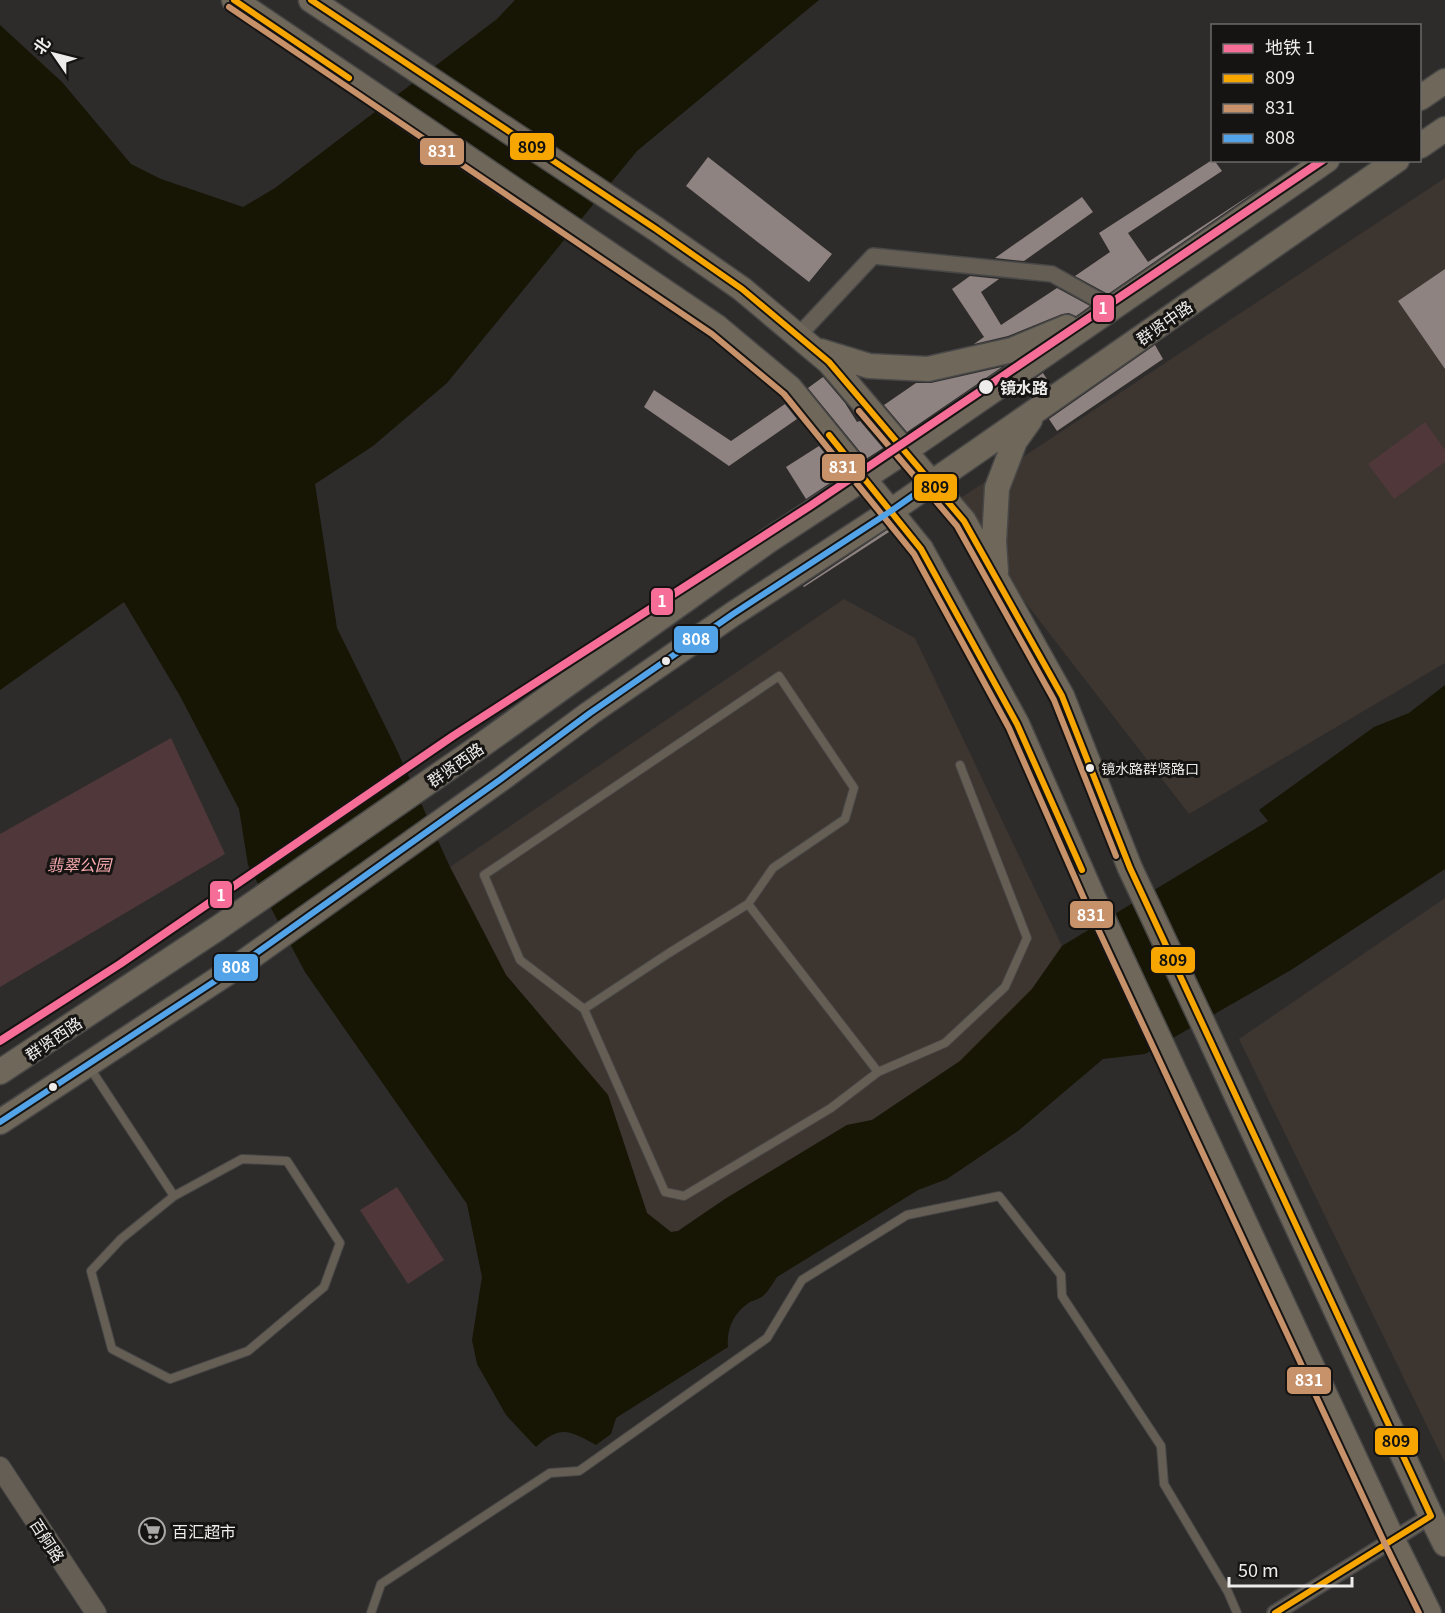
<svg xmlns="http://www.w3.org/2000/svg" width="1445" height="1613" font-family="Georgia,'Noto Sans SC',serif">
<rect width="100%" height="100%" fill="#2e2c2b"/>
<path fill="#3c3530" d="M1445 178V663L1189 814 950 505Z
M844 599 915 638 1062 946 1032 989 960 1061 872 1120 847 1125 725 1199 678 1231 671 1232 647 1213 608 1095 506 975 450 867Z
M1445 898V1463L1239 1039Z"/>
<path fill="#50383a" d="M1425 422 1445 450V462L1394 499 1368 464Z
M171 738 225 854 0 987V834Z
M397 1187 444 1260 408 1284 360 1210Z"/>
<path fill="#171504" d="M515 0H819L637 151 447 383 373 446 315 484 337 628 395 746 450 867 506 975 608 1095 647 1213 671 1232 678 1231 725 1199 847 1125 872 1120 960 1061 1032 989 1062 946 1268 821 1259 810 1374 727 1409 713 1445 685V869L1291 970 1145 1054 1103 1059 1018 1131 947 1179 918 1190 777 1277C773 1283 768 1292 763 1296 759 1299 754 1300 750 1302 734 1312 726 1329 728 1347L616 1418 611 1434 596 1445C570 1431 561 1424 536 1447L506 1415 477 1364 472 1340 482 1277 467 1204 305 972 248 865 239 809 180 696 124 602 0 690V25L62 82 131 164 161 179 243 207 275 188 497 19Z"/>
<path fill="#8e8380" d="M708 157 832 254 809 282 686 186Z
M1212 160H1214L1222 171 1128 233 1148 262 1264 186 1108 294 1075 276 1110 252 1099 233Z
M1082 197 1093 212 1024 261 995 258Z
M1445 269V369L1398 301Z
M970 276 999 279 981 292 1001 325 1057 288 1090 306 1076 316 1069 313 1062 314 1008 336 974 344 984 337 952 289Z
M1155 345 1163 359 1057 431 1049 419Z
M1002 367 907 432 884 405 916 383H931Z
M1043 373 1050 384 1033 395 1026 385Z
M823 377 845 403 857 422 860 421 883 448 866 459 808 388Z
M654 390 731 441 785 404 797 419 729 466 644 407Z
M819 446 842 475 806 499 786 467Z
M887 530 889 532 804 587 803 586Z"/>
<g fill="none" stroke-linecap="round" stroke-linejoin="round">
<defs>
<path id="service" d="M779 676 854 788 845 819 773 868 748 904 669 953 584 1009 520 960 484 875Z
M748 904 878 1072
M584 1009 665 1192 684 1196 831 1108 878 1072 945 1043 1005 987 1027 938 960 765
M90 1068 174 1196
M242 1159 287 1161 340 1243 324 1287 248 1351 170 1379 112 1349 91 1271 121 1239 174 1196Z
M371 1613 381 1584 550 1473 579 1471 767 1338 802 1280 907 1215 999 1196 1061 1275 1062 1296 1161 1446 1164 1484 1228 1592 1237 1613"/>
<path id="minor" d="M798 336 873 256 1052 274 1113 308
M1275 1613 1431 1516"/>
<path id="tertiary" d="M0 1467 96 1613"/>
<path id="primary" d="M234 0 717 327 790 388 921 549 1017 724 1093 897 1393 1540 1429 1613
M311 0 656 229 742 289 829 362 964 521 1062 696 1130 868 1208 1034 1431 1516 1445 1544
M1420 98 1445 81
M1420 146 1445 129
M820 351 869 366 928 369 1012 350 1067 327
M996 572 994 542 997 488 1015 441 1030 420
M0 1072 218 928 479 747 768 541 905 451 1327 160
M0 1122 241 964 501 779 590 713 733 614 891 511 1397 160"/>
</defs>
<use href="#service" stroke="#484747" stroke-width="10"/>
<use href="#minor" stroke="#484747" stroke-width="18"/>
<use href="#tertiary" stroke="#484747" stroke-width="22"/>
<use href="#primary" stroke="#484747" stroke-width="27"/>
<use href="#service" stroke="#645e54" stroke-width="8"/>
<use href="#minor" stroke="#645e54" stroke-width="15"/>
<use href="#tertiary" stroke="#645e54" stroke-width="20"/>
<use href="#primary" stroke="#6f685a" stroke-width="24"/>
<defs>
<path id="bus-1" d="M234 0 349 78
M311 0 656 229 742 289 829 362 964 521 1062 696 1130 868 1431 1516 1275 1613
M829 435 921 549 1017 724 1082 870"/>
<path id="bus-2" d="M229 7 712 334 784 394 914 554 1009 728 1085 901 1385 1544 1419 1613
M859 411 957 526 1054 700 1116 856"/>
<path id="bus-3" d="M0 1122 241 964 501 779 590 713 733 614 891 511 931 483"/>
</defs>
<use href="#bus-1" stroke="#161413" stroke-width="10"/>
<use href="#bus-2" stroke="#161413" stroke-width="10"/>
<use href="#bus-3" stroke="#161413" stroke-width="10"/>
<use href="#bus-1" stroke="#f7a600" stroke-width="6"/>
<use href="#bus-2" stroke="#c7916a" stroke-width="6"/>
<use href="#bus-3" stroke="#53a3e8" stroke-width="6"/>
<defs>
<path id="metro-1" d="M0 1041 120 964 453 736 810 506 1323 160"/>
</defs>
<use href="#metro-1" stroke="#161413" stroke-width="12"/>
<use href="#metro-1" stroke="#f66d98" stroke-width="8"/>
</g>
<defs>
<symbol id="supermarket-ring" viewBox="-11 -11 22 22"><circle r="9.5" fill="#161413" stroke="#aba9a7" stroke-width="1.5"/><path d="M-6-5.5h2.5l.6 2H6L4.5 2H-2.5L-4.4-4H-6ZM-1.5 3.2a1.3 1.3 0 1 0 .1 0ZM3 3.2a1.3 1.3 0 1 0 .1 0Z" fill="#aba9a7"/></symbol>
</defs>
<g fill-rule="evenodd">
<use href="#supermarket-ring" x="137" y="1516" width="30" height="30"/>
</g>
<g fill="#eeecea" stroke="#161413" stroke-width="2">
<circle cx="986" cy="387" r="8"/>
<circle cx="666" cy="661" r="5"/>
<circle cx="1090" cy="768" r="5"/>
<circle cx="53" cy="1087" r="5"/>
</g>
<g text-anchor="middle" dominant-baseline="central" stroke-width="6" stroke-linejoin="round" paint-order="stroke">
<g font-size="14" fill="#eeecea" stroke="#161413" text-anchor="start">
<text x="1101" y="768">镜水路群贤路口</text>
</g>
<g font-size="16" fill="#eeecea" stroke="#161413">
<text transform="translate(1164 322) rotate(-35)">群贤中路</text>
<text transform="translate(455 764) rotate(-35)">群贤西路</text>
<text transform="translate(53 1038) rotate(-34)">群贤西路</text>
<text transform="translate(48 1540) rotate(57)">百舸路</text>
</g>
<g font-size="16" font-weight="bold" fill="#eeecea" stroke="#161413" text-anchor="start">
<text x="1000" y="387">镜水路</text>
</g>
<g font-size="16" font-style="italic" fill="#fbabb0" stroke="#161413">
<text x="79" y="864">翡翠公园</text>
</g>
<g font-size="16" fill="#eeecea" stroke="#161413" text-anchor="start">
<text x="172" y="1531">百汇超市</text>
</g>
</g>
<g stroke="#161413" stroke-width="2">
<rect x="509" y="132" width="46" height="29" rx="6" fill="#f7a600"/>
<rect x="419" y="137" width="46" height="29" rx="6" fill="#c7916a"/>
<rect x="1092" y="294" width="23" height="29" rx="6" fill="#f66d98"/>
<rect x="821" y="453" width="45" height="29" rx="6" fill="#c7916a"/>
<rect x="913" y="473" width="45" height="29" rx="6" fill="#f7a600"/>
<rect x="650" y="587" width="24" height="29" rx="6" fill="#f66d98"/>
<rect x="673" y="625" width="46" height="29" rx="6" fill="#53a3e8"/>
<rect x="209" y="880" width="24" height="29" rx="6" fill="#f66d98"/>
<rect x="1069" y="900" width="45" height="29" rx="6" fill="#c7916a"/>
<rect x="1150" y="946" width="46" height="28" rx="6" fill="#f7a600"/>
<rect x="213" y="953" width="46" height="29" rx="6" fill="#53a3e8"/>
<rect x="1286" y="1366" width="46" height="29" rx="6" fill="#c7916a"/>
<rect x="1374" y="1427" width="45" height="29" rx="6" fill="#f7a600"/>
</g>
<g font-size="16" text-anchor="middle" font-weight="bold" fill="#fff">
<text x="442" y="157">831</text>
<text x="1103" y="314">1</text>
<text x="843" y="473">831</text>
<text x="662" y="607">1</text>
<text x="696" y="645">808</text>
<text x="221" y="901">1</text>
<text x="1091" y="921">831</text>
<text x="236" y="973">808</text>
<text x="1309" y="1386">831</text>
</g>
<g font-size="16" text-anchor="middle" font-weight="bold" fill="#111">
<text x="532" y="153">809</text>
<text x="935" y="493">809</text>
<text x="1173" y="966">809</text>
<text x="1396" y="1447">809</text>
</g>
<rect x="1211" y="24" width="210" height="138" fill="#161413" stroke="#6c6a69" stroke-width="1.5"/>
<rect x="1223" y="44" width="30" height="9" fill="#f66d98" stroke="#6c6a69" stroke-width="1.5"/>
<text x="1265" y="54" font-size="18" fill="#eeecea">地铁 1</text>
<rect x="1223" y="74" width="30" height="9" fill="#f7a600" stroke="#6c6a69" stroke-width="1.5"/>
<text x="1265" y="84" font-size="18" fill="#eeecea">809</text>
<rect x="1223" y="104" width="30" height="9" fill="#c7916a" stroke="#6c6a69" stroke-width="1.5"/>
<text x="1265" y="114" font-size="18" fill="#eeecea">831</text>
<rect x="1223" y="134" width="30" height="9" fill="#53a3e8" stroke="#6c6a69" stroke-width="1.5"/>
<text x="1265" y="144" font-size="18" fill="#eeecea">808</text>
<g transform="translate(54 54) rotate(305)" stroke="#161413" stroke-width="4.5" paint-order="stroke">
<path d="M0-4.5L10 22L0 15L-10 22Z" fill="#eeecea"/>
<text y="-9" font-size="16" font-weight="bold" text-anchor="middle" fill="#eeecea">北</text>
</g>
<path d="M1229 1577v9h123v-9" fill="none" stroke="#eeecea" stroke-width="3"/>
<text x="1238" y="1577" font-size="18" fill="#eeecea" stroke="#161413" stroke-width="4.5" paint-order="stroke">50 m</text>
</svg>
